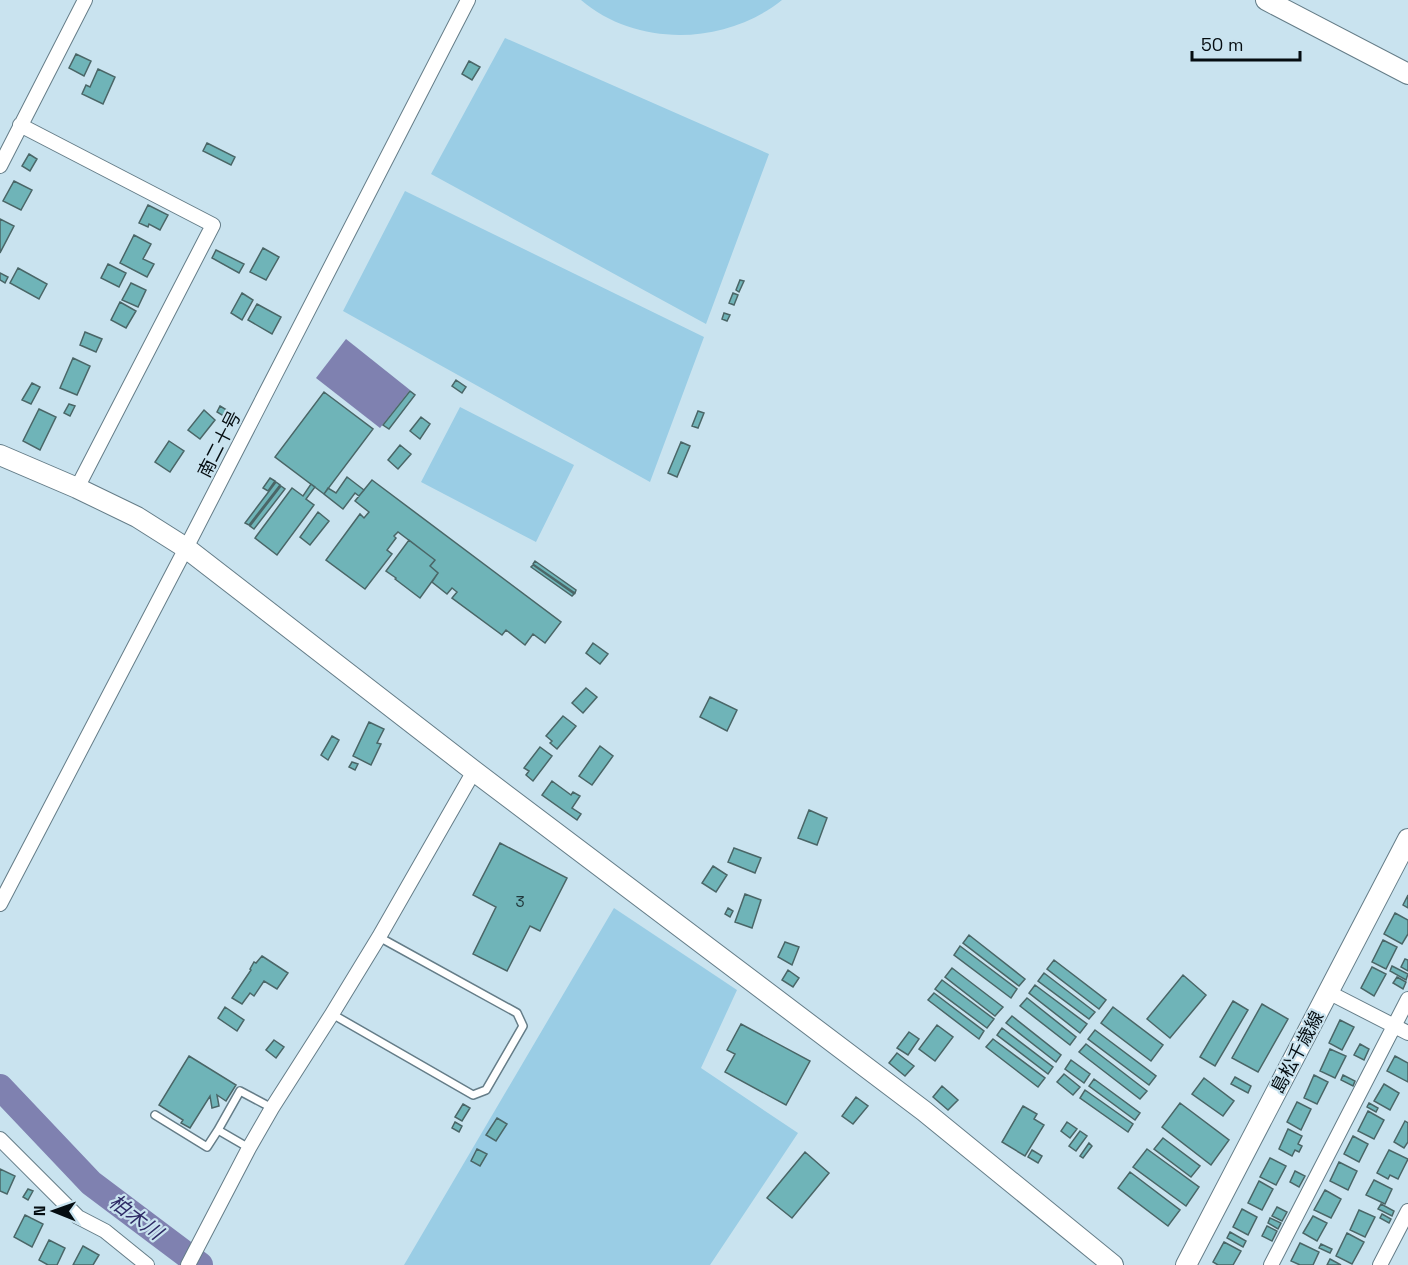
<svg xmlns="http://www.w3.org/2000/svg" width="1408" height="1265" font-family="'Space Grotesk','Noto Sans JP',sans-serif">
<rect width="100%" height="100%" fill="#c9e3ef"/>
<path fill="#9acde5" d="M581 0H782C726 45 637 48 581 0Z
M505 38 769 154 706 324 431 174Z
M405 191 704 337 650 482 343 311Z
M460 407 574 465 536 542 421 482Z
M614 908 737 990 701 1068 798 1133 710 1265H404Z"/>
<path fill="#7f81b0" d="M346 339 410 390 380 428 316 378Z"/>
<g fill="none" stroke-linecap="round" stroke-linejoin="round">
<path stroke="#7f81b0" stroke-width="26" d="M0 1087 91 1183 200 1265"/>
</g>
<path fill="#6fb4b8" stroke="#4a6667" stroke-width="1.5" d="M76 54 91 61 84 76 69 68Z
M469 61 480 67 472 80 462 74Z
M98 69 115 77 103 104 82 94 86 85 90 87Z
M207 143 235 157 231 165 203 151Z
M29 154 37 159 30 171 22 166Z
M14 181 32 190 21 210 3 201Z
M148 205 168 215 160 230 149 224 148 227 139 223Z
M0 219 14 226 0 253Z
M134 235 151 244 143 259 154 264 147 277 120 263Z
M263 248 279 257 266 280 250 272Z
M216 250 244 264 239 273 212 258Z
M108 264 126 273 119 287 101 278Z
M18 268 47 284 39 299 10 283Z
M0 273 8 277 5 283 0 280Z
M740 280 744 281 739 292 736 290Z
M131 283 146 290 138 307 122 300Z
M242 293 253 300 242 320 231 313Z
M733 293 738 295 734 305 729 303Z
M120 302 136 311 126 328 111 320Z
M257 304 281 317 272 334 248 320Z
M724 313 730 315 727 321 722 319Z
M85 332 102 339 96 352 80 345Z
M73 358 90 366 77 395 60 388Z
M456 380 466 387 462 393 452 386Z
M32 383 40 387 31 404 22 400Z
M410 391 415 395 389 429 383 425Z
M324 392 373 429 324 494 275 457Z
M69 404 75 406 70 416 64 413Z
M220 406 230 412 227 418 217 412Z
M39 409 56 417 40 450 23 441Z
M204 410 215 420 200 439 188 430Z
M698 411 704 413 698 428 692 426Z
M421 417 430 424 420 439 410 431Z
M169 441 184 451 170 472 155 462Z
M681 442 690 446 677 477 668 473Z
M400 445 411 454 398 469 388 460Z
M347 477 364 490 359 496 355 493 343 509 324 494 328 488 336 493Z
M270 478 275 481 268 491 263 488Z
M372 480 561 622 545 643 533 634 525 645 506 630 502 635 452 598 457 592 452 588 447 594 432 582 438 573 430 566 435 560 398 532 394 536 396 538 387 550 392 554 365 589 326 560 360 514 364 518 369 512 355 501Z
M276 482 280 485 249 525 245 523Z
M311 484 315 487 306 499 314 505 277 555 255 538 292 488 303 496Z
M281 486 285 489 254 529 250 526Z
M318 512 329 521 310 545 300 537Z
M409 540 435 560 430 566 438 573 420 598 395 579 396 578 386 571Z
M535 561 576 590 575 593 533 564Z
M533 565 574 594 572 596 531 567Z
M593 643 608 654 600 664 586 653Z
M586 688 597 697 583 713 572 703Z
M710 697 737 710 727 731 700 717Z
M563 716 576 726 557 749 550 743 552 741 546 736Z
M369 722 384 729 377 743 381 744 371 765 353 756Z
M332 736 339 740 328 760 321 755Z
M600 746 613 756 592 785 579 776Z
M540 747 552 756 533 781 526 775 529 771 524 768Z
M352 762 358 764 355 770 349 767Z
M552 781 571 795 573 792 580 796 572 808 581 814 577 820 542 795Z
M809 810 827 818 817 845 798 838Z
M500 843 567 878 540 931 530 926 507 971 473 954 496 907 473 895Z
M734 848 761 858 755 873 728 862Z
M713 866 727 875 716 892 702 883Z
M745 894 761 900 752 928 735 922Z
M1408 895V908L1403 905Z
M728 908 733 911 730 917 725 914Z
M1395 913 1408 920V934L1402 944 1384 934Z
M969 935 1025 979 1019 986 963 943Z
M1383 940 1397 947 1386 969 1372 962Z
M785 942 799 947 792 965 778 957Z
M960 946 1017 989 1011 998 954 955Z
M262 956 288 973 277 989 264 981 254 996 250 993 242 1004 232 998 251 970 250 969 254 962 256 963Z
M1405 959 1408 960V971L1401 967Z
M1054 960 1106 1000 1099 1009 1047 969Z
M1392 966 1408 974 1406 980 1390 971Z
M1372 967 1386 974 1374 996 1361 988Z
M952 968 1003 1007 995 1016 945 977Z
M788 970 799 978 793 987 782 980Z
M1044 973 1095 1012 1089 1019 1038 981Z
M1183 975 1206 995 1170 1038 1147 1019Z
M1397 977 1406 982 1403 989 1393 983Z
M942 980 994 1019 987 1028 935 989Z
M1035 985 1087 1024 1080 1033 1029 993Z
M934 993 984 1031 979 1039 928 1000Z
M1027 998 1076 1037 1070 1045 1020 1006Z
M1233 1001 1248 1010 1215 1066 1200 1057Z
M1262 1004 1288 1019 1258 1072 1232 1058Z
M225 1007 244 1020 237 1031 218 1018Z
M1113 1007 1163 1045 1151 1061 1101 1023Z
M1012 1016 1061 1055 1056 1062 1006 1023Z
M1340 1020 1354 1027 1342 1050 1329 1043Z
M741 1024 810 1061 786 1105 725 1072 735 1054 727 1050Z
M937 1025 953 1037 935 1061 919 1049Z
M1002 1028 1053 1067 1048 1074 997 1035Z
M1095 1030 1156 1076 1149 1085 1088 1039Z
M909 1032 919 1039 908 1055 897 1048Z
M993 1039 1045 1078 1038 1087 986 1047Z
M274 1040 284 1047 276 1058 266 1050Z
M1086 1044 1147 1091 1140 1099 1079 1052Z
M1360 1044 1369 1049 1364 1060 1354 1055Z
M1330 1049 1346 1056 1335 1078 1320 1071Z
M897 1053 914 1066 905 1076 889 1063Z
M189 1056 236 1085 226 1101 217 1095 219 1106 212 1108 210 1096 190 1128 181 1123 183 1120 159 1105Z
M1395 1056 1408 1063V1082L1387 1071Z
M1071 1060 1090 1074 1084 1083 1065 1069Z
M1064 1074 1080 1087 1073 1095 1057 1082Z
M1314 1075 1328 1082 1317 1104 1304 1098Z
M1343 1075 1355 1081 1353 1086 1341 1080Z
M1235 1077 1251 1086 1248 1093 1231 1084Z
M1204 1078 1234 1101 1223 1116 1192 1094Z
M1094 1079 1140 1113 1135 1120 1089 1086Z
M1384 1084 1399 1093 1390 1110 1374 1101Z
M942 1086 958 1100 948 1110 933 1097Z
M1085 1090 1133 1124 1128 1132 1080 1098Z
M856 1097 868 1106 853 1124 842 1116Z
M1297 1102 1311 1109 1301 1130 1287 1122Z
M1180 1103 1229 1140 1211 1165 1162 1127Z
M1369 1103 1378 1108 1376 1112 1367 1107Z
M463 1104 470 1108 462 1121 455 1117Z
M1023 1106 1037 1114 1034 1119 1044 1125 1025 1156 1002 1142Z
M1368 1111 1384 1120 1374 1139 1358 1131Z
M497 1118 507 1124 496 1141 486 1135Z
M1405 1121 1408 1123V1142L1404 1148 1394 1142Z
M455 1122 462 1126 459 1132 452 1128Z
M1067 1122 1077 1129 1070 1138 1061 1131Z
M1288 1129 1302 1136 1298 1144 1302 1146 1299 1152 1295 1150 1292 1156 1279 1149Z
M1080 1131 1087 1136 1076 1151 1069 1146Z
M1353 1136 1368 1144 1359 1162 1344 1154Z
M1163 1138 1200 1166 1191 1177 1154 1149Z
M1089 1143 1092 1146 1083 1158 1080 1156Z
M477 1149 487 1154 480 1166 471 1161Z
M1147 1149 1199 1187 1186 1206 1133 1167Z
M1032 1150 1042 1156 1038 1163 1028 1157Z
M1389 1150 1408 1159 1398 1179 1390 1175 1388 1179 1377 1173Z
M805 1152 829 1173 792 1218 767 1198Z
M1270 1158 1286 1166 1276 1185 1260 1177Z
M1339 1162 1357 1171 1348 1190 1330 1181Z
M0 1169 15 1176 7 1194 0 1191Z
M1295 1171 1305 1176 1299 1187 1290 1182Z
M1130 1172 1180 1210 1168 1226 1118 1188Z
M1374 1180 1392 1189 1385 1204 1366 1195Z
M1259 1181 1273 1189 1262 1210 1248 1203Z
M28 1189 33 1191 28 1200 23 1197Z
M1325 1190 1341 1199 1331 1218 1314 1210Z
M1381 1204 1394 1211 1392 1216 1378 1209Z
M1277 1207 1287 1212 1282 1221 1272 1216Z
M1242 1209 1257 1217 1248 1235 1233 1227Z
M1359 1210 1375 1217 1365 1237 1350 1230Z
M1382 1214 1391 1219 1389 1223 1380 1218Z
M25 1215 43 1224 32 1247 14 1237Z
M1313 1216 1327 1223 1317 1241 1303 1233Z
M1270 1218 1281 1223 1278 1229 1268 1223Z
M1267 1226 1277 1231 1272 1241 1262 1236Z
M1230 1232 1246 1241 1243 1247 1227 1238Z
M1347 1233 1364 1242 1352 1264 1336 1256Z
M49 1240 65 1248 57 1265H48L39 1260Z
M1224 1242 1241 1251 1233 1265H1218L1213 1262Z
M1300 1243 1319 1252 1313 1265H1300L1291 1261Z
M1321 1244 1332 1249 1330 1253 1319 1248Z
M83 1246 99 1255 93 1265H73Z
M1330 1259 1341 1265H1327Z"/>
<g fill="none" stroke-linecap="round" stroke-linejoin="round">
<defs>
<path id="lane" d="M332 1014 473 1095 486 1090 523 1026 517 1013 379 937
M155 1115 207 1147 218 1130
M249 1148 218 1130 240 1091 272 1108"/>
<path id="street" d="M20 125 213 225 77 488
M0 166 85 0
M0 904 186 548 468 0
M1328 992 1408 1033
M0 1139 78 1217 105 1231 147 1265
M188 1265 249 1148 272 1108 332 1014 379 937 474 771
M1271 1265 1408 999
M1380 1265 1408 1211"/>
<path id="secondary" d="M1266 0 1408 74
M0 455 77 488 137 517 186 548 474 771 924 1111 1113 1265
M1186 1265 1408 839"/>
</defs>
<use href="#lane" stroke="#657d88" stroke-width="10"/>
<use href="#street" stroke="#657d88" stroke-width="16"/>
<use href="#secondary" stroke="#657d88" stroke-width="22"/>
<use href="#lane" stroke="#fff" stroke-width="7"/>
<use href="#street" stroke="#fff" stroke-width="14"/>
<use href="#secondary" stroke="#fff" stroke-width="20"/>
</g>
<g text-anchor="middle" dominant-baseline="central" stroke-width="4.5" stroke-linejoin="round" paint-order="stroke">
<g font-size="15" fill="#20373b">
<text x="520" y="901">3</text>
</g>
<g font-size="18" fill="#050d11" stroke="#c9e3ef">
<text transform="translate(219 444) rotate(-63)">南二十号</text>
<text transform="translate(1297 1052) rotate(-62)">島松千歳線</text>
</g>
<g font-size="20" font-style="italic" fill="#2f2b66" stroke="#c9e3ef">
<text transform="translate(136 1217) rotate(37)">柏木川</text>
</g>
</g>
<g transform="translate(54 1211) rotate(271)" stroke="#c9e3ef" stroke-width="4.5" paint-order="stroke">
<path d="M0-4.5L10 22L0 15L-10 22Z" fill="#050d11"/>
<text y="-9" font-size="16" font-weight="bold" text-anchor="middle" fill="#050d11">N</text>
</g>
<path d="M1192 51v9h108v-9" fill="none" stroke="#050d11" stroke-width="3"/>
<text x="1201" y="51" font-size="18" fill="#050d11" stroke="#c9e3ef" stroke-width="4.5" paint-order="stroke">50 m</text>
</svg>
